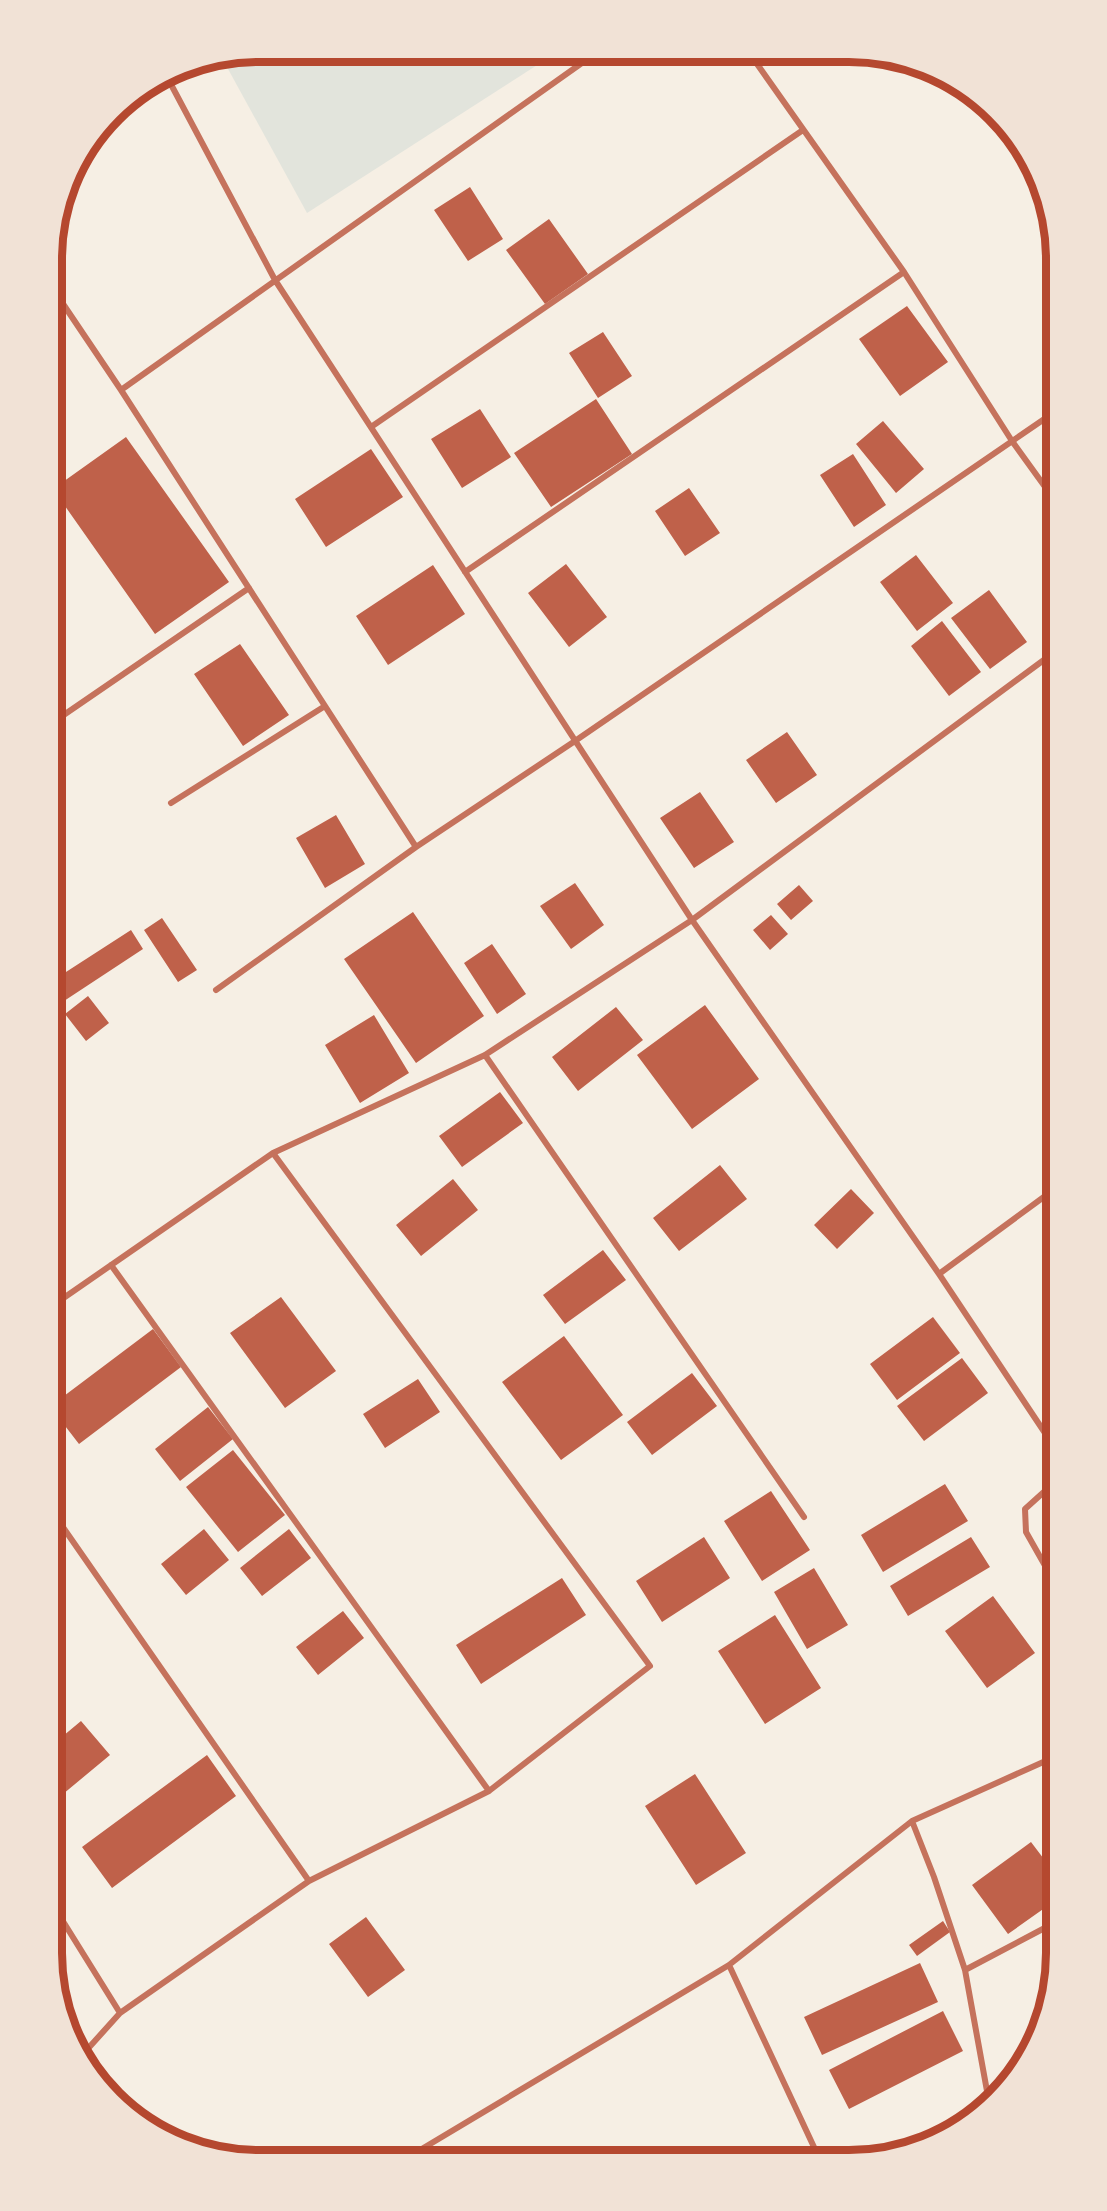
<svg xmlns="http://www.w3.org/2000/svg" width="1107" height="2211" font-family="Manrope,sans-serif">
<rect width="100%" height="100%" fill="#f6efe4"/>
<path fill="#e2e4dc" d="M258 51 556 53 307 213 222 58Z"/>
<path fill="#bf614a" d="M470 187 503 239 468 261 434 210Z
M549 219 588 274 545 304 506 250Z
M907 306 948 362 900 396 859 339Z
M603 332 632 376 598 398 569 353Z
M596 399 632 454 551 507 514 453Z
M480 409 511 457 462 488 431 439Z
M883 421 924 469 896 493 856 444Z
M126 437 229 582 155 634 53 489Z
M371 449 403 497 326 547 295 499Z
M853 454 886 505 854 527 820 475Z
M689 488 720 533 685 556 655 511Z
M916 555 953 603 917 631 880 582Z
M566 564 607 617 569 647 528 593Z
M433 565 465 614 388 665 356 616Z
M989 590 1027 642 990 669 951 618Z
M942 621 981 672 949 696 911 646Z
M240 644 289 715 243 746 194 674Z
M787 732 817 775 776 803 746 760Z
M700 792 734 842 694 868 660 818Z
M336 815 365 864 325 888 296 838Z
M575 883 604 925 571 949 540 906Z
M799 885 813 901 791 920 777 904Z
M413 912 484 1016 416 1063 344 959Z
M771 915 788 934 770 950 753 930Z
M162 918 197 970 178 982 144 930Z
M131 930 143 949 64 1001 52 981Z
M492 944 526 994 497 1014 464 963Z
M88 996 109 1023 86 1041 65 1014Z
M705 1005 759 1079 692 1129 637 1055Z
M616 1007 643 1040 578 1091 552 1057Z
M374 1015 409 1073 360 1103 325 1045Z
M500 1092 523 1123 462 1167 439 1136Z
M720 1165 747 1199 679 1251 653 1218Z
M453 1179 478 1210 421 1256 396 1225Z
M851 1189 874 1213 837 1249 814 1225Z
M603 1250 626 1280 565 1324 543 1295Z
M281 1297 336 1371 285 1408 230 1333Z
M933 1317 960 1353 897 1400 870 1364Z
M153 1329 181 1367 79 1444 52 1409V1405Z
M564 1336 623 1415 561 1460 502 1382Z
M962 1358 988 1393 924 1441 897 1406Z
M692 1373 717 1406 652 1455 627 1422Z
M418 1379 440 1412 385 1448 363 1414Z
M208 1407 233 1439 180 1481 155 1449Z
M233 1450 285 1515 238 1552 186 1487Z
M945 1484 968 1521 883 1572 861 1535Z
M771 1491 810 1550 762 1581 724 1521Z
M204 1529 229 1560 186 1595 161 1564Z
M289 1529 311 1558 262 1596 240 1568Z
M704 1537 730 1578 662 1622 636 1581Z
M971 1537 990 1567 908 1616 890 1586Z
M814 1568 848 1625 807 1649 774 1592Z
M562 1578 586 1615 481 1684 456 1645Z
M993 1596 1035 1653 987 1688 945 1631Z
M343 1611 364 1638 318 1675 296 1647Z
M775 1615 821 1688 765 1724 718 1651Z
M81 1721 110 1755 51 1804V1746Z
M207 1755 236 1796 112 1888 82 1847Z
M695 1774 746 1853 696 1885 645 1806Z
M1031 1842 1056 1875V1900L1008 1934 972 1885Z
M366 1917 405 1970 368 1997 329 1944Z
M943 1921 950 1932 917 1956 909 1945Z
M920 1963 938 2002 822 2055 804 2017Z
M943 2011 963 2051 849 2109 829 2070Z"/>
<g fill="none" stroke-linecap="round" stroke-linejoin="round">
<path stroke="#c5725c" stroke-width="6" d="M750 54 904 272 1012 441 1056 502
M166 75 275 280 692 920 939 1274 1051 1442 1052 1451
M53 289 121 390
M371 427 803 130
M465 572 904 272
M52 723 249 588
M171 803 325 706
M416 847 121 390 596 53
M216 990 416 847 575 741 1056 411
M485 1055 804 1517
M111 1265 489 1791
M939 1274 1056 1188
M52 1306 273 1153 485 1055 692 920 1056 651
M1056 1478 1046 1470 1052 1451 1056 1455
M51 1510 309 1881
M1056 1585 1026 1532 1025 1509 1056 1481
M912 1821 934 1877 965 1970 989 2102
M51 1902 120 2013
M729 1965 820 2160
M965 1970 1056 1922
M84 2053 120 2013 309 1881 489 1791 650 1666 273 1153
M405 2159 729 1965 912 1821 1050 1759"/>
</g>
<path d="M0 0H1107V2211H0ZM259 62H849A197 197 0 0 1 1046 259V1953A197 197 0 0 1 849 2150H259A197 197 0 0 1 62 1953V259A197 197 0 0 1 259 62Z" fill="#f1e2d6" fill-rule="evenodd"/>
<path fill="none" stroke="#b5482f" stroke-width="8" d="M259 62H849A197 197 0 0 1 1046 259V1953A197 197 0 0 1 849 2150H259A197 197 0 0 1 62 1953V259A197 197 0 0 1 259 62Z"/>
</svg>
